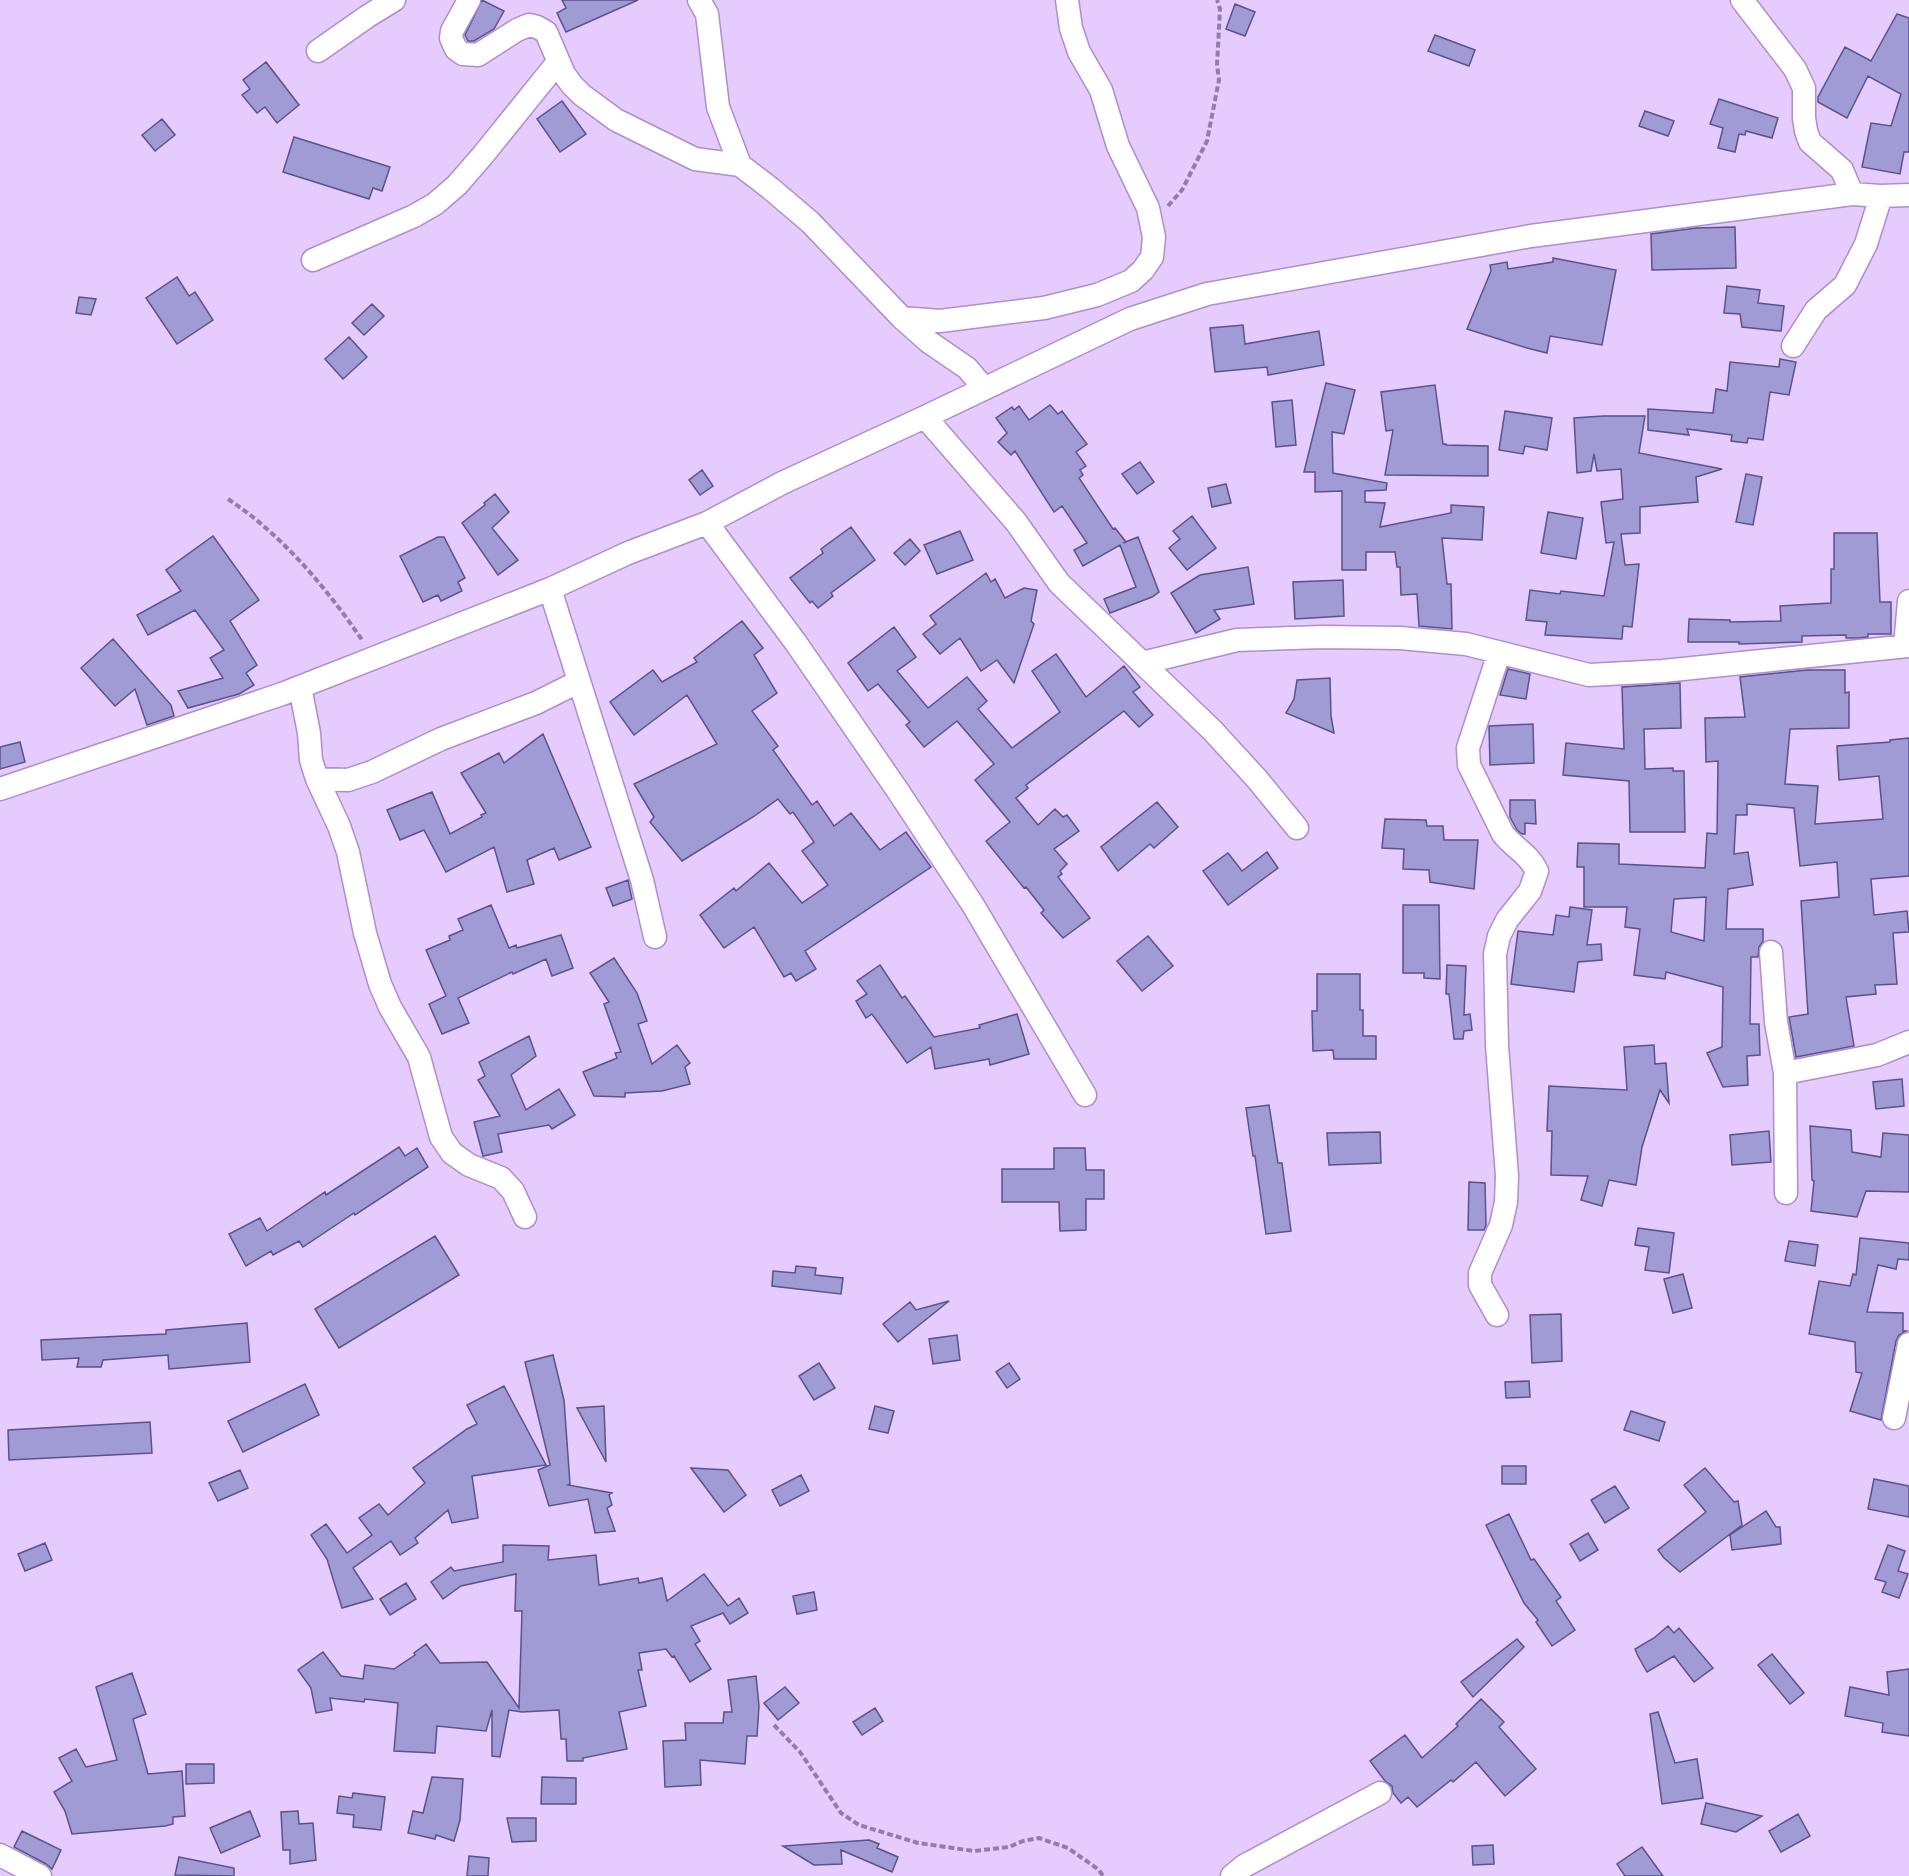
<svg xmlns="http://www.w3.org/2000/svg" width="1909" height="1876" font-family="Lato,sans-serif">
<rect width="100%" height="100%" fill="#e5cbfe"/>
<path fill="#a09bd5" stroke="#59528d" stroke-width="1.5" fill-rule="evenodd" d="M482 0 504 11 494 29 474 41H468L465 35Z
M562 0H638L566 32 557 13 566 8Z
M1235 4 1255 12 1245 36 1226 29Z
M1897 14 1909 18V152H1904L1900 174 1862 167 1871 123 1891 126 1901 94 1868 76 1847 118 1818 102V97L1845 47 1871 61Z
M1435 35 1475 50 1469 66 1428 51Z
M266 62 299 105 277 123 265 107 257 113 242 95 250 89 243 80Z
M1719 99 1778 118 1772 138 1746 131 1745 135 1739 134 1735 152 1718 148 1723 128 1710 124Z
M562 101 586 134 560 152 537 119Z
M1645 111 1674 121 1668 136 1639 126Z
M162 119 175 135 155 151 142 135Z
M294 137 390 167 382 191 373 188 369 199 283 172Z
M1735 227 1736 268 1652 270 1651 234 1696 228Z
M1553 258 1616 270 1602 345 1550 336 1547 353 1527 348 1467 329 1491 271 1490 265 1507 262 1508 269 1553 262Z
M177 277 189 296 195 292 213 320 177 344 146 298Z
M1727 286 1760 290 1758 303 1784 306 1781 331 1742 327 1740 314 1724 313Z
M79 297 96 299 91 315 76 313Z
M372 304 384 316 364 335 352 323Z
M1243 325 1245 344 1319 331 1324 365 1268 375 1267 367 1215 372 1210 328Z
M349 337 367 357 343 379 325 359Z
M1780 359 1796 362 1789 395 1770 392 1763 440 1748 438 1747 443 1731 441 1732 435 1687 429 1689 435 1648 430V409L1713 413 1716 389 1727 391 1730 362 1779 367Z
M1326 383 1355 390 1344 434 1332 432 1333 473 1387 483 1386 490 1365 491V502L1385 503 1380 527 1451 513V505L1484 507 1482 540 1442 538 1447 584H1451L1452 629 1419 626 1417 594 1401 595 1400 567H1397L1395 552H1366V570H1342V491L1315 492V472H1304Z
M1435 385 1443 444H1446V445L1488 446V476L1385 475 1393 430 1386 431 1381 392Z
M1292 400 1296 445 1276 447 1272 402Z
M1050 405 1058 414 1062 411 1087 444 1076 452 1086 466 1080 470 1083 475 1079 478 1113 529 1115 528 1126 542 1123 543 1138 537 1159 592 1152 597 1110 613 1104 599 1136 587 1120 545 1083 566 1074 550 1087 543 1062 506 1054 512 1015 451 1011 455 998 442 1007 433 996 418 1012 407 1014 410 1019 406 1029 420Z
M1505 411 1552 418 1547 450 1525 446 1523 454 1499 450Z
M1603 416H1645L1639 453 1722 469 1696 477 1698 502 1640 507V533L1621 534 1625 565 1639 564 1632 627 1623 626 1622 639 1545 635 1547 622 1526 620 1530 590 1560 594 1561 591 1604 596 1614 542 1606 543 1601 502 1623 499 1621 469 1597 471 1594 454 1591 471 1577 473 1574 418Z
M1140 462 1154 482 1137 494 1122 474Z
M702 470 713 486 700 495 689 480Z
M1746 474 1762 477 1753 525 1736 522Z
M1226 484 1231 503 1212 507 1208 488Z
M495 494 509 512 492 528 518 560 498 575 462 523 485 505 484 503Z
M1548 512 1583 518 1576 559 1541 553Z
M1192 516 1216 548 1187 570 1169 548 1180 539 1173 531Z
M851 527 875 560 831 593 833 596 818 608 812 601 810 603 790 578 823 553 821 549Z
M960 531 973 560 937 574 924 545Z
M1834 533H1877L1880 602H1891V634H1868V637L1857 638H1846V635L1802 636V642L1739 644V642H1688L1689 619 1730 620V622L1781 621 1780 606 1831 603V569H1834Z
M213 536 259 600 230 621 257 665 246 673 254 685 239 694 188 708 178 691 223 678 210 658 224 650 195 610 148 635 137 615 181 591 166 570Z
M438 537H444L465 578 458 582 462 591 441 601 438 595 423 602 400 556Z
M910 539 920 551 905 565 894 553Z
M1248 567 1254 604 1214 610 1220 619 1196 633 1171 593 1200 575Z
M986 573 991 582 995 579 1005 598 1024 588 1037 590 1031 621 1034 624 1014 683 997 660 981 671 960 638 940 654 923 634 936 624 930 616Z
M1343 580 1344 616 1295 619 1293 582Z
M742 621 763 648 754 655 777 693 752 711 778 746 773 750 812 805 817 801 834 826 851 813 880 850 906 832 931 867 805 951 816 969 796 981 791 973 784 977 754 927 724 948 700 915 734 888 736 891 769 863 802 903 828 885 802 851 814 842 793 812 790 814 778 799 753 817 682 861 650 822 654 817 634 784 717 744 687 695 634 735 610 702 653 670 662 682 697 662 694 658Z
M894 627 916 657 897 671 928 708 967 677 987 701 978 709 1012 748 1060 712 1032 671 1056 654 1086 697 1124 666 1140 687 1133 692 1153 715 1139 727 1124 711 1026 785 1028 788 1016 798 1038 825 1055 809 1063 817 1067 815 1079 831 1054 849 1067 864 1060 871 1062 874 1058 877 1090 918 1063 938 1041 913 1044 910 1026 887 1024 888 986 841 1010 822 975 780 994 764 957 721 924 747 906 725 910 722 878 684 868 691 848 663Z
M113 639 171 705 174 716 147 725 135 689 115 706 81 668Z
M1508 669 1530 674 1526 699 1500 695Z
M1807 670H1845V693L1849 692V728L1790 729 1785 784 1818 786 1815 824 1883 819 1879 776 1839 780 1837 746 1890 742V740L1909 738V876L1871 879 1874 915 1907 911 1909 932 1893 933 1897 984 1875 985 1876 994 1846 997 1854 1046 1796 1057 1789 1017 1808 1014 1801 901 1839 897 1837 862 1800 866 1794 808 1747 804V815H1736L1734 854 1748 852 1753 885 1728 889 1726 929H1763V941L1759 947 1758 957H1751L1750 1024H1759L1760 1055 1747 1056 1748 1085 1723 1087 1707 1053 1722 1047 1723 987 1666 972 1665 979 1634 975 1640 929 1625 927 1627 907H1584V867H1577L1578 843 1619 844V864L1705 868 1707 833 1717 834 1718 761 1706 762 1705 718 1745 717 1740 677ZM1706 897 1704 941 1671 932 1674 899Z
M1330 678 1331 716 1334 733 1286 713 1294 699 1297 680Z
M1680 683 1681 728 1644 729 1645 769 1673 768V771H1684L1685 832H1630L1629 781 1563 775 1566 743 1624 749 1622 687Z
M1533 724 1534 763 1490 765 1489 726Z
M543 734 591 847 559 860 554 848 527 860 534 884 507 892 494 847 446 872 424 830 400 840 387 810 432 792 450 834 482 817 481 815 486 813 461 773 499 753 504 763Z
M20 742 25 762 0 769V747Z
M1510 800H1535L1536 824 1525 823V834H1522L1517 830 1510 817Z
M1157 802 1178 827 1154 848 1150 844 1118 871 1101 847Z
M1385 819 1426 820 1427 826H1443L1444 840H1478L1474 889 1430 882 1429 870 1403 869 1404 849 1382 848Z
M1267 852 1278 868 1228 905 1203 871 1228 853 1242 871Z
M628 880 632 899 613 906 606 888Z
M491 905 509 948 516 945 517 948 561 935 573 968 552 976 546 959 513 974 512 972 458 998 469 1023 442 1034 429 1004 446 996 426 950 450 940 449 936 463 930 458 919Z
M1403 905H1439L1440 979 1424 978V973H1403Z
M1570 907 1592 910 1587 945 1601 944 1602 960 1578 962 1574 992 1511 984 1518 931 1553 935 1556 915 1569 917Z
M1148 936 1173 966 1142 991 1117 961Z
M614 958 637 993 647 1021 638 1024 652 1064 677 1045 690 1063 685 1067 690 1084 662 1091 625 1093V1097L594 1096 583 1072 617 1058 615 1053 621 1052 604 1004 609 1002 590 973Z
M880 965 902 998 905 996 934 1037 980 1028 979 1025 1017 1014 1029 1054 990 1065 989 1059 935 1069 931 1047 907 1063 872 1014 866 1018 856 1001 867 994 857 981Z
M1447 965 1466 966 1464 1015 1470 1014 1472 1030 1464 1031 1463 1039H1454L1449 994H1446Z
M1317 974H1360V1010H1363V1036H1376V1059H1334L1333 1050 1313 1051 1312 1011H1317Z
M529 1036 536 1056 511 1075 526 1110 559 1089 575 1115 552 1129 549 1125 498 1134 502 1152 483 1156 474 1122 500 1116 478 1080 485 1076 479 1062Z
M1654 1045 1655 1064 1666 1063 1669 1103 1660 1090 1642 1147 1636 1185 1609 1180 1602 1206 1581 1200 1588 1176 1551 1175 1552 1131H1547L1549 1086 1627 1090 1624 1047Z
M1902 1079 1904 1106 1876 1109 1873 1082Z
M1269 1105 1278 1163H1282L1291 1231 1266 1234 1255 1156H1253L1246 1108Z
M1810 1126 1851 1130 1852 1152 1881 1157 1883 1133 1909 1135V1192L1866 1191 1857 1217 1811 1211 1814 1181 1812 1180Z
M1769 1131 1771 1162 1732 1165 1730 1135Z
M1380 1132 1381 1163 1329 1165 1327 1133Z
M399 1147 405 1156 417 1148 428 1167 355 1215 354 1213 303 1247 299 1241 273 1255 271 1251 246 1266 229 1234 260 1218 267 1231 325 1192 326 1195Z
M1054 1148H1085L1086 1170H1104V1199H1086V1230L1060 1231 1059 1202H1002V1169H1054Z
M1469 1182 1485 1183 1486 1225 1484 1230H1468Z
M1638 1228 1674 1233 1669 1273 1645 1270 1649 1247 1635 1245Z
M435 1236 459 1275 339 1348 315 1309Z
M1860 1238 1909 1243V1260L1898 1259 1896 1269 1878 1265 1867 1312 1903 1313V1331H1906L1899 1335 1896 1341 1881 1420 1850 1411 1862 1373 1856 1372 1855 1342 1809 1334 1819 1281 1850 1286 1853 1274 1856 1275Z
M1789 1241 1818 1245 1815 1266 1785 1261Z
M796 1266 816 1268 815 1275 843 1278 841 1294 772 1286 773 1271 795 1273Z
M1683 1274 1692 1308 1673 1313 1664 1279Z
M949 1301 898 1342 883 1324 910 1302 916 1310Z
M1561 1314 1562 1361 1532 1363 1530 1315Z
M247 1323 250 1362 169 1369 168 1355 103 1360 101 1367H77L79 1358 42 1360 41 1340 166 1334V1330Z
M957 1335 960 1360 933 1364 929 1339Z
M553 1355 564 1400 570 1484 568 1485 612 1493 609 1495 612 1505 607 1508 615 1531 595 1533 588 1499 549 1506 538 1470 550 1465 525 1362Z
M819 1363 835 1388 814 1400 799 1376Z
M1009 1363 1020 1379 1007 1388 996 1372Z
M1529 1381 1530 1397 1506 1398 1505 1382Z
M305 1384 319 1415 243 1452 228 1421Z
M504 1386 546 1465 472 1476 478 1518 452 1523 448 1510 415 1538 418 1543 400 1555 391 1541 353 1568 373 1599 342 1608 327 1559 311 1535 326 1524 347 1553 372 1535 359 1518 379 1504 388 1515 425 1483 413 1468 467 1429 477 1424 467 1405Z
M604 1406 606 1462 577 1408Z
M875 1406 894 1411 888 1433 869 1429Z
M1631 1411 1665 1422 1659 1441 1624 1430Z
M150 1422 152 1453 9 1460 8 1430Z
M1502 1466H1526V1484H1502Z
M691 1468 728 1470 746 1495 724 1512Z
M1705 1468 1734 1502 1738 1501 1742 1525 1680 1572 1664 1558 1658 1550 1706 1512 1684 1485Z
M240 1470 248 1488 218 1501 209 1483Z
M801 1475 809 1491 780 1506 772 1490Z
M1874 1479 1909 1486V1517L1868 1509Z
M1615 1486 1629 1508 1605 1523 1591 1500Z
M1766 1511 1776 1527H1780L1781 1544 1732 1550 1730 1535Z
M1509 1514 1531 1560 1534 1559 1561 1597 1556 1601 1575 1630 1552 1646 1536 1622 1538 1620 1524 1603 1486 1525Z
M1588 1533 1598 1550 1580 1561 1570 1544Z
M45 1543 52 1560 25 1571 18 1554Z
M503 1545 549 1546 548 1560 596 1555 599 1585 638 1578 639 1583 662 1578 667 1601 704 1574 728 1606 739 1598 748 1613 730 1624 723 1613 691 1626 700 1641 695 1644 711 1669 690 1682 674 1656 672 1657 666 1649 639 1653 642 1670H638L646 1706 619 1712 627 1749 583 1758V1761H567L566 1739H561L559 1710 522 1712 509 1710 500 1757 492 1756V1710L486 1731 437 1726 435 1753 394 1751 398 1703 365 1699 364 1702 330 1698 332 1710 316 1713 311 1688 298 1670 323 1652 341 1676 363 1679 365 1665 394 1669 415 1655 414 1653 426 1644 440 1663 487 1662 519 1708 522 1611H515L516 1574 461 1586 443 1599 431 1582 451 1567 454 1571 503 1562Z
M1888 1545 1905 1551 1898 1571 1908 1574 1899 1598 1882 1592 1886 1582 1875 1579Z
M406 1583 416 1599 390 1615 380 1599Z
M814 1592 817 1610 797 1614 793 1596Z
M1668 1626 1674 1633 1679 1628 1713 1668 1694 1682 1674 1656 1647 1672 1638 1656 1635 1649 1654 1638Z
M1517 1639 1524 1647 1473 1697 1461 1682Z
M1772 1654 1804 1693 1790 1704 1758 1665Z
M1909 1669V1736L1882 1732 1883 1723 1845 1716 1850 1687 1889 1695 1887 1672Z
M132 1673 146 1714 133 1719 148 1774 182 1771 185 1816 173 1817V1824L165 1826 72 1834 65 1811 54 1792 72 1781 59 1758 76 1749 86 1767 117 1760 96 1687Z
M756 1676 759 1706 757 1736H747L745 1764 700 1760 701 1785 665 1787 663 1741 686 1740 685 1723H723L724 1712H732L728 1680Z
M785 1687 799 1703 778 1720 764 1703Z
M1481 1699 1504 1722 1499 1727 1536 1769 1505 1796 1476 1762 1453 1782 1451 1780 1417 1807 1408 1797 1401 1803 1393 1793 1392 1786 1385 1781 1370 1761 1405 1735 1422 1758 1458 1726 1456 1724Z
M875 1708 883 1721 862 1735 853 1722Z
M1658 1712 1675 1763 1697 1759 1703 1798 1662 1804 1650 1714Z
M186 1764H214V1783L186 1784Z
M432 1777 463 1779 460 1820 454 1841 436 1835 435 1839 408 1833 413 1811 423 1813Z
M542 1777 576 1778V1804H541Z
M353 1793 385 1797 381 1830 353 1827 354 1815 337 1813 339 1796 352 1798Z
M1706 1803 1762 1816 1736 1832 1701 1824Z
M250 1811 260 1836 221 1853 210 1828Z
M298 1811 299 1824 313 1823 316 1860 290 1864V1850H283L281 1812Z
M1798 1814 1810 1836 1781 1852 1769 1831Z
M507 1818H536V1841L512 1842Z
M22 1831 61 1850 52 1869 46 1864 14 1847Z
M869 1840 879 1844 877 1848 898 1857 892 1872 841 1850 842 1864 814 1865 783 1846Z
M1493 1845 1494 1864 1473 1865 1472 1846Z
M1642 1847 1663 1876H1625L1617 1864Z
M469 1856 489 1858 488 1876H467Z
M179 1857 234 1868V1876L175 1875Z"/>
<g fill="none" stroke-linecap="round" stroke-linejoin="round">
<defs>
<path id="minor" d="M469 0 452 31 451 38 456 49 463 54 478 55 517 30 529 25 537 27 546 32 564 74 572 85 582 95 616 120 695 159 740 165 770 188 810 222 902 318 929 342 967 368 984 388
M699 0 707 14 718 107 740 165
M1742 0 1795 69 1804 88V118L1806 131 1810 142 1842 170 1852 194
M318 51 368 16 394 0
M313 260 414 216 435 204 457 185 483 155 558 62
M902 318 940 321 1044 308 1097 295 1131 281 1143 270 1152 257 1154 237 1148 208 1118 146 1101 90 1079 52 1071 28 1067 0
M1793 346 1816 310 1845 285 1866 244 1881 196
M925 417 1016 522 1059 583 1212 730 1257 779 1297 828
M707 523 796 643 898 791 973 905 1085 1095
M550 589 642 880 655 937
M1905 646 1909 601
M1142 663 1237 640 1323 637 1400 638 1466 644 1589 675 1663 671 1909 646
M300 687 309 733 311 760 317 779 339 826 348 852 365 933 380 984 390 1007 419 1057 441 1137 452 1153 469 1165 501 1178 513 1191 525 1217
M317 779 348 780 372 772 441 739 536 703 578 682
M0 789 282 694 550 589 628 553 707 523 782 483 925 417 1130 319 1207 294 1531 236 1852 194 1881 196 1909 195
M1771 952 1776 1022 1785 1073 1786 1193
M1785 1073 1877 1055 1909 1042
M1497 1315 1480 1285V1273L1501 1225 1506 1202 1507 1176 1497 1045 1495 954 1499 936 1507 920 1530 891 1537 871C1529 854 1514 848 1503 834L1469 765 1468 748 1499 653
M1894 1418 1909 1344
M0 1855 40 1876
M1232 1876 1244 1866 1380 1793"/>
</defs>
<use href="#minor" stroke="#ae8ecb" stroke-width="25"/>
<path stroke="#927ea5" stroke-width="4" stroke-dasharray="6 3" stroke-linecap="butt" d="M1168 206 1182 190 1207 141 1219 80 1217 65 1220 9 1217 0
M228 499C281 534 326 587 362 640
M774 1725 800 1752 841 1813 859 1825 918 1843 974 1851 1009 1847 1023 1841 1039 1838 1068 1848 1099 1870 1103 1876"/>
<use href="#minor" stroke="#fff" stroke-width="22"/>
</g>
</svg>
